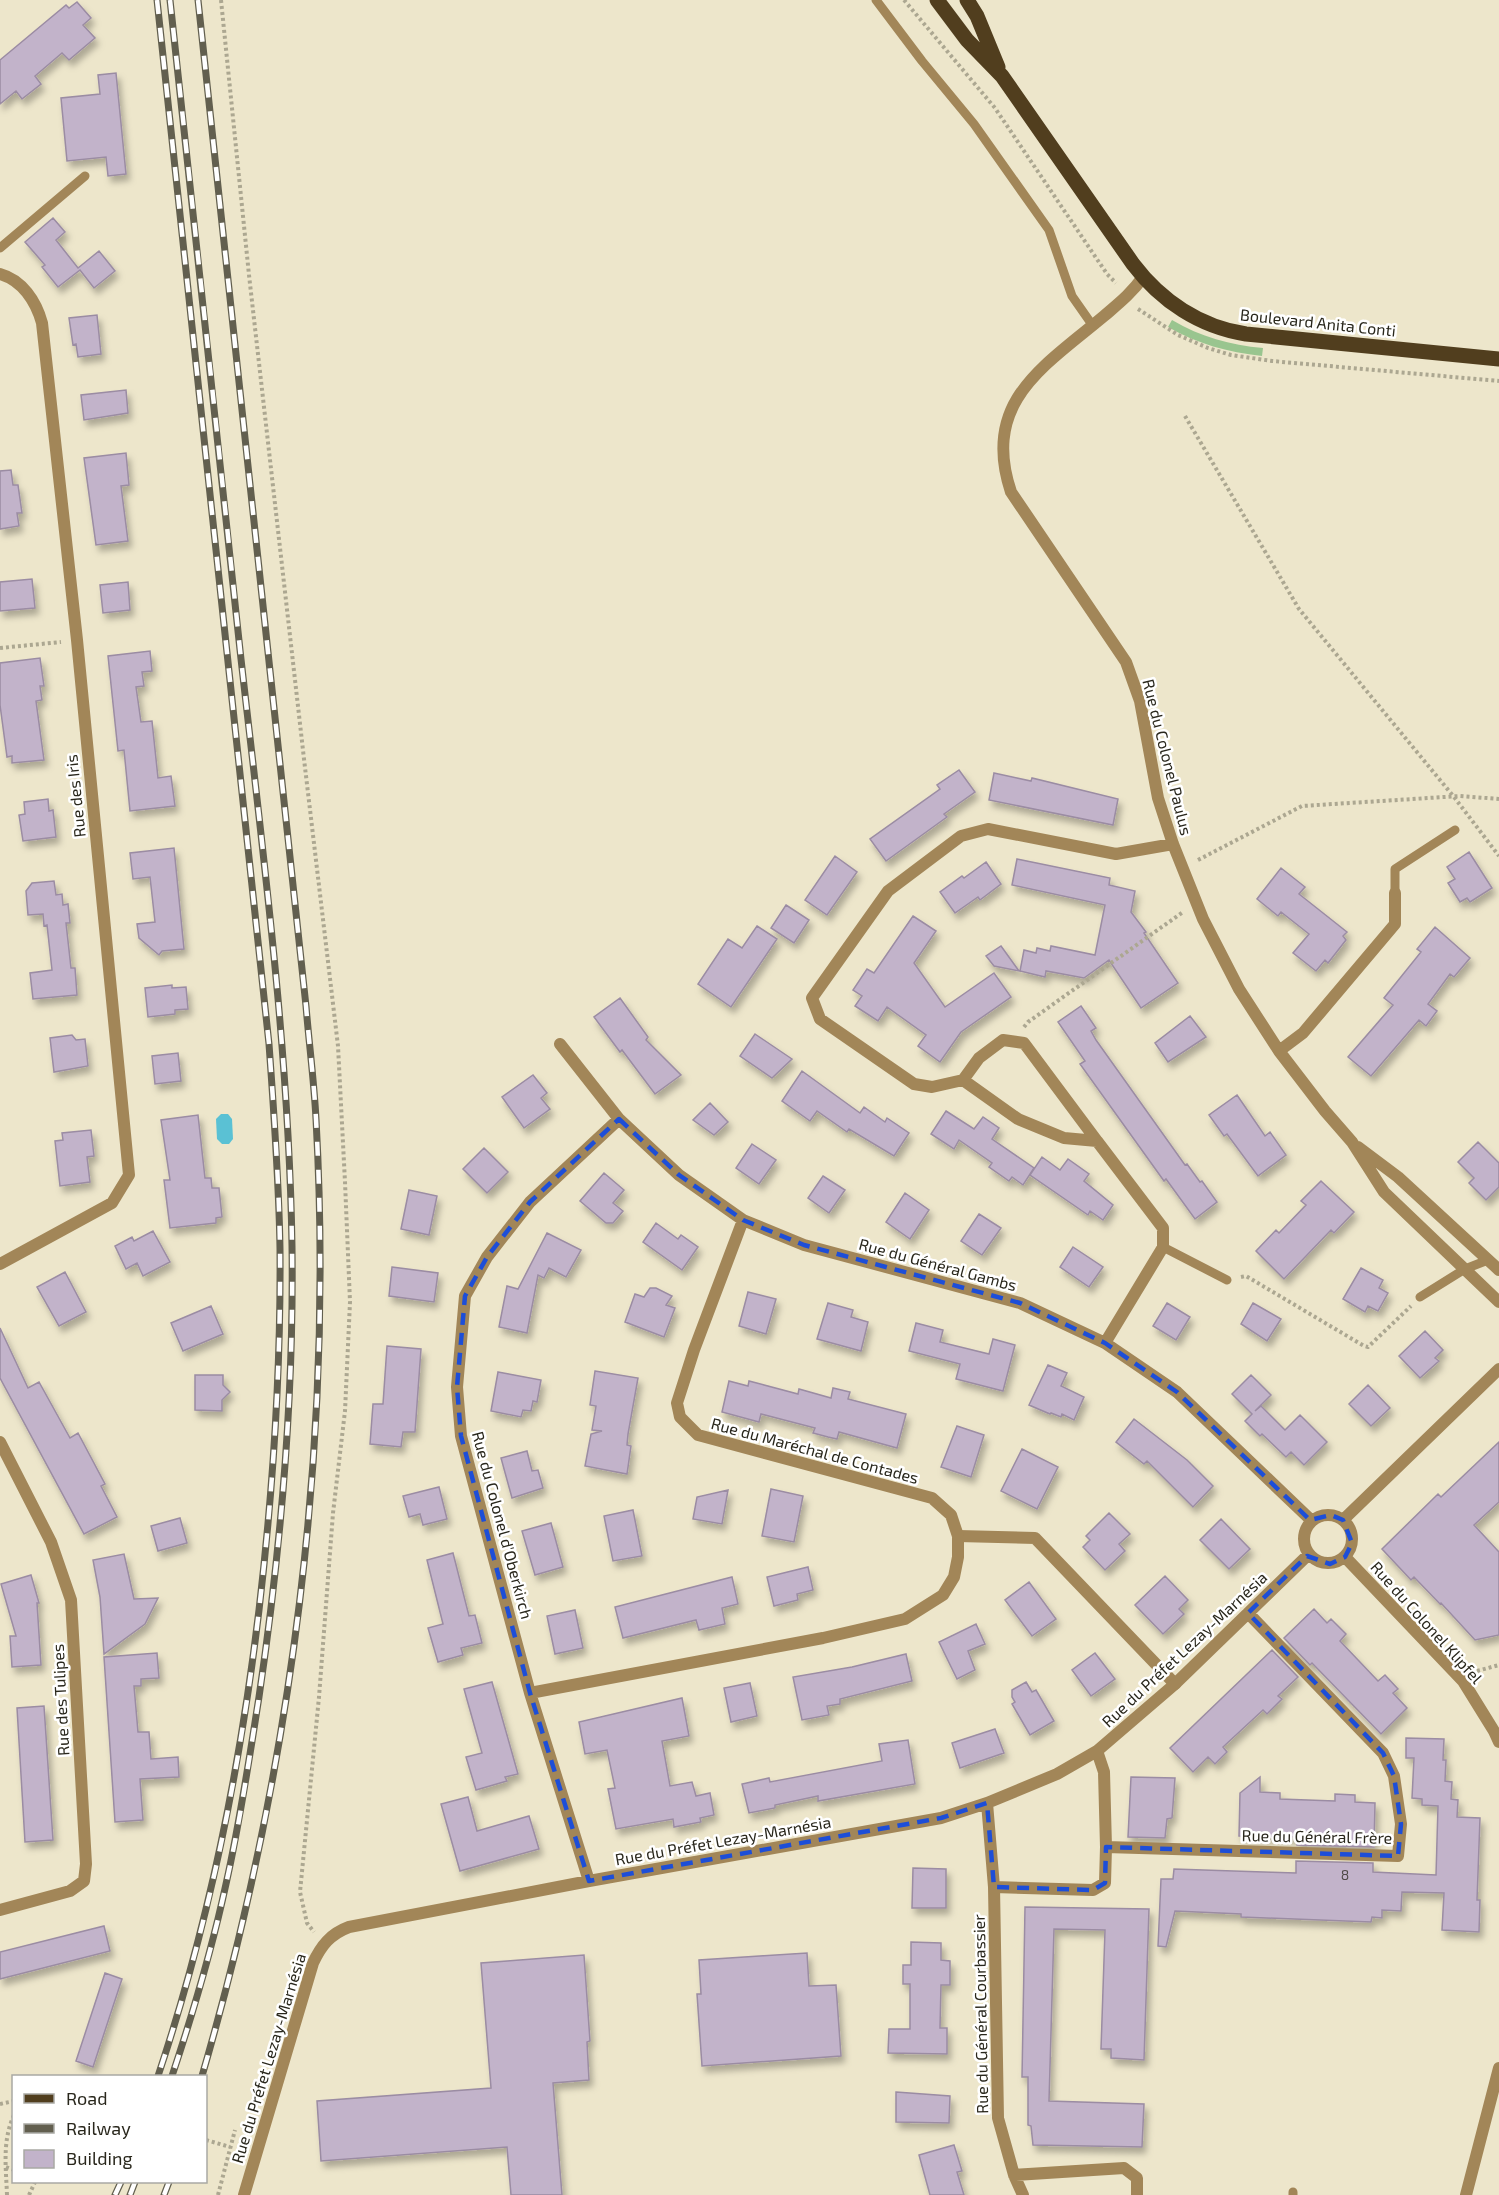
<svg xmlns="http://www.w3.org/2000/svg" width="1499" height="2195" font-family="'Exo 2',sans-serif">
<defs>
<filter id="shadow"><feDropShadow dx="3.5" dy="6" stdDeviation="3" flood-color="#0004"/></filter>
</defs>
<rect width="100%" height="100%" fill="#ede6cb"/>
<path fill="#99c58f" d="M1172 320C1201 337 1230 345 1263 348L1262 356C1227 352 1198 344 1168 327Z"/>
<path fill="#5ac1d4" d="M221 1114H228L232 1119 233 1139 229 1144H222L217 1139 216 1119Z"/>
<path fill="#c2b3ca" stroke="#9b8ca3" stroke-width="1.5" filter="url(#shadow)" d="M77 2 91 18 83 25 95 38 69 60 62 53 35 76 41 84 22 99 16 91 0 104V60L66 5 69 8Z
M116 73 126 174 108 176 106 157 67 161 61 98 100 94 98 75Z
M53 218 65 232 56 240 78 268 99 251 115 271 94 288 80 270 58 287 42 267 45 265 25 242Z
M97 315 101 354 78 357 76 344 73 345 69 318Z
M126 390 128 413 84 420 81 395Z
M126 453 129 485 121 486 128 541 96 545 84 458Z
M11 470 13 485H18L22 513H17L19 526 0 529V471Z
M32 579 35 608 0 611V582Z
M128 582 130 610 103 613 100 585Z
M150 651 152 671 142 672 144 686 136 687 141 722 152 721 158 778 171 776 175 806 130 811 124 750 118 751 108 656Z
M40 658 44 686H40L42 700 36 701 44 760 12 763V756L7 757 0 705V663Z
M959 770 975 792 944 814 947 817 886 861 870 839 940 789 937 785Z
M994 773 1031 781 1032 778 1118 799 1113 825 989 800Z
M48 799 49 811 53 810 56 837 23 841 19 815 25 814 24 802Z
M174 848 184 949 162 951 159 955 139 938 137 924 155 922 150 877 133 879 130 853Z
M1469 852 1492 888 1470 902 1467 898 1460 902 1448 883 1455 879 1447 867Z
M835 856 857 872 827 915 805 900Z
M1017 859 1110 878 1109 885 1135 891 1131 912 1146 932 1144 933 1178 983 1141 1008 1109 960 1084 978 1046 971 1045 977 1020 971 1024 950 1036 953 1037 948 1050 951 1051 946 1095 955 1105 905 1012 885Z
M986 862 1001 884 980 900 978 897 955 913 940 892 962 876 964 878Z
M1281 868 1305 887 1299 894 1347 932 1343 936 1346 940 1328 963 1325 960 1316 971 1293 953 1309 934 1281 912 1278 916 1257 899Z
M54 881 56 895 62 894 63 905 68 904 70 923H66L71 968H75L77 995 33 999 30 973 52 970 47 925 44 926 43 914 28 915 26 891 32 883Z
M786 905 809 920 794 943 771 928Z
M913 916 936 931 914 963 945 1007 994 973 1011 997 961 1032 940 1062 918 1046 926 1035 887 1007 878 1021 855 1006 862 996 853 990 867 969 874 973Z
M757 926 777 939 731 1007 698 984 728 939 742 948Z
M1435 927 1470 958 1454 977 1450 974 1428 1004 1437 1011 1426 1026 1419 1020 1371 1076 1348 1057 1393 1005 1384 998 1421 952 1417 949Z
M1001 946 1019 971 994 966 986 956Z
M172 985V988L186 987 188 1009 175 1010V1014L148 1017 145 988Z
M620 998 648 1037 646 1040 681 1075 655 1094 622 1050 620 1052 594 1017Z
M1081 1006 1096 1028 1091 1031 1096 1040 1185 1165 1187 1164 1200 1182 1202 1181 1217 1202 1195 1219 1166 1179 1164 1181 1080 1064 1085 1061 1058 1022Z
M1190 1016 1206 1037 1168 1062 1155 1043Z
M755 1034 792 1059 772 1078 740 1056Z
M72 1035 76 1040 85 1039 88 1066 54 1072 50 1038Z
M178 1053 181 1081 155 1084 152 1056Z
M802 1071 860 1113 864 1107 885 1122 887 1118 909 1133 894 1156 849 1129 847 1132 817 1111 810 1121 782 1101Z
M533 1075 547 1093 541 1098 550 1109 524 1128 502 1097Z
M1237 1095 1265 1136 1270 1132 1286 1155 1258 1176 1227 1134 1224 1136 1209 1115Z
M710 1103 728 1122 714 1135 693 1120Z
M946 1111 974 1129 983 1117 999 1128 992 1139 1034 1168 1023 1185 1012 1177 1009 1181 989 1167 992 1163 959 1140 954 1149 931 1134Z
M198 1115 205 1178H211L212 1188H219L222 1217 216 1218V1223L170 1228 164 1180H170L161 1120Z
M91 1130 94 1156 87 1157 90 1182 60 1186 55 1141 63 1140 62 1133Z
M1478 1142 1499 1163V1187L1486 1200 1469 1183 1474 1178 1458 1162Z
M752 1144 776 1160 759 1184 736 1168Z
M484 1148 508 1172 487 1193 463 1169Z
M1042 1157 1060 1170 1068 1159 1089 1174 1084 1181 1113 1205 1103 1220 1090 1211 1088 1215 1030 1175Z
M604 1173 624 1190 613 1203 623 1211 613 1223H606L580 1201Z
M823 1176 845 1190 829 1213 808 1198Z
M1321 1181 1354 1212 1334 1233 1331 1230 1284 1279 1256 1251 1276 1230 1279 1233 1306 1205 1301 1201Z
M409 1190 437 1196 429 1235 401 1229Z
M905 1193 929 1210 910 1239 886 1222Z
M979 1214 1001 1228 982 1255 961 1241Z
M656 1223 678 1239 681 1235 698 1247 682 1270 643 1242Z
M153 1231 170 1262 143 1276 137 1263 126 1269 115 1246 132 1237 134 1241Z
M547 1233 581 1250 566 1277 549 1268 544 1278 538 1275 527 1333 499 1327 507 1286 518 1289Z
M1073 1247 1103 1267 1089 1287 1060 1267Z
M392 1267 438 1273 434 1302 389 1296Z
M1361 1268 1383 1280 1379 1288 1388 1293 1378 1311 1368 1306 1365 1312 1343 1299Z
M65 1272 86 1312 59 1326 37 1287Z
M650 1288H656L672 1296 666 1305 675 1308 664 1337 625 1322 635 1294 644 1297Z
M748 1292 776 1299 766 1334 739 1326Z
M828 1303 853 1310 851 1317 868 1322 861 1351 817 1339Z
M1167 1303 1190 1317 1176 1340 1153 1326Z
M1253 1303 1281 1319 1267 1341 1241 1324Z
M211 1306 223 1334 183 1351 171 1323Z
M916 1323 943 1330 940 1342 989 1354 993 1339 1015 1345 1003 1391 956 1379 960 1364 909 1351Z
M0 1328 28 1388 39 1382 70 1438 78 1433 105 1484 101 1486 117 1517 84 1534 0 1378Z
M1425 1331 1443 1350 1435 1358 1439 1361 1420 1378 1399 1356Z
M387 1346 421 1349 415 1432H403L401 1447 370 1444 373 1404H383Z
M1048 1365 1067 1373 1061 1386 1084 1397 1074 1420 1062 1414 1061 1417 1051 1413 1050 1414 1029 1405Z
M595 1371 638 1378 628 1434 627 1445 631 1446 627 1474 585 1466 591 1434 602 1431 592 1430 596 1406 590 1405Z
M498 1372 541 1380 537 1402 533 1401 531 1411 523 1410 521 1417 491 1411Z
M195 1375H223V1385L230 1392 222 1400V1411L195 1410Z
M1251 1375 1271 1395 1255 1411 1261 1406 1285 1430 1300 1415 1327 1442 1304 1465 1291 1452 1286 1457 1262 1434 1260 1436 1245 1421 1252 1414 1232 1394Z
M729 1381 748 1386 749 1381 798 1394 799 1389 831 1398 833 1388 850 1392 848 1399 906 1414 897 1448 839 1432 837 1439 828 1437 813 1433 815 1428 761 1414 759 1422 722 1412Z
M1368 1385 1390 1408 1371 1426 1349 1404Z
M1134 1419 1187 1460 1213 1486 1193 1507 1147 1461 1144 1464 1116 1442Z
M957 1426 984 1435 971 1477 941 1467Z
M1499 1442V1502L1474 1525 1499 1552V1635L1475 1640 1441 1603 1440 1604 1414 1577 1411 1580 1382 1549 1438 1494 1441 1497Z
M1022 1449 1058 1467 1037 1509 1001 1491Z
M527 1451 532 1471 538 1470 543 1488 512 1498 501 1458Z
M439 1487 447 1519 423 1525 420 1514 409 1517 403 1496Z
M771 1489 803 1496 794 1542 762 1536Z
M728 1490 722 1524 693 1519 697 1497Z
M633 1510 642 1556 613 1561 604 1516Z
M1109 1513 1130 1534 1119 1544 1125 1551 1105 1570 1083 1547 1090 1540 1086 1536Z
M180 1518 187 1543 158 1551 151 1526Z
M1221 1519 1250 1549 1229 1569 1200 1540Z
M551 1523 563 1567 535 1575 522 1531Z
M453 1553 469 1616 475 1615 482 1643 461 1648 463 1655 438 1662 428 1628 443 1624 427 1560Z
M124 1554 134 1599 158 1598 145 1624 104 1654 100 1597 93 1560Z
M808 1567 813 1590 797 1594 798 1600 774 1606 767 1577Z
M31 1575 39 1603H37L41 1665 12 1667 10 1636H16L1 1584Z
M1165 1576 1188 1600 1179 1609 1184 1614 1163 1634 1135 1605Z
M732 1577 738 1604 722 1608 725 1624 699 1630 696 1620 623 1638 615 1607Z
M1029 1582 1056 1619 1032 1636 1005 1600Z
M1314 1609 1327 1623 1331 1619 1346 1634 1340 1641 1378 1681 1385 1675 1398 1689 1393 1693 1407 1708 1381 1734 1312 1663 1310 1665 1284 1638Z
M575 1610 583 1648 555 1654 547 1616Z
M976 1624 985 1644 968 1651 975 1670 957 1679 939 1642Z
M1272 1650 1298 1677 1278 1696 1282 1699 1267 1714 1263 1710 1223 1747 1227 1752 1215 1764 1208 1757 1193 1772 1170 1748Z
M157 1653 159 1678 141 1679V1686H134L138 1732H149L151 1759 178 1757 179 1777 140 1779 143 1820 115 1822 104 1657Z
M1095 1653 1115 1679 1091 1696 1072 1670Z
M906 1654 912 1681 840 1699V1704L827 1706 829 1715 802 1720 793 1677 852 1667Z
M492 1682 518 1774 505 1777 507 1781 476 1790 466 1757 482 1753 464 1689Z
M1026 1682 1032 1692 1036 1690 1054 1721 1030 1735 1012 1704 1015 1702 1012 1697V1690Z
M750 1683 757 1716 731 1722 724 1688Z
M682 1698 689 1736 662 1741 670 1786 692 1782 696 1796 710 1793 714 1815 700 1818 701 1822 674 1827 673 1819 616 1829 608 1789 615 1788 607 1750 585 1754 579 1722Z
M44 1706 53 1840 25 1842 17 1708Z
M995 1729 1004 1753 960 1768 952 1743Z
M1406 1738 1444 1739 1443 1760H1446L1445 1781 1452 1782 1451 1799 1458 1800 1457 1817 1480 1818 1477 1900H1480L1479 1932 1442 1930 1444 1893 1402 1892 1401 1911 1382 1910V1918L1372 1917 1371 1922 1241 1917V1914L1175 1911 1166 1947 1158 1946 1161 1879H1173L1174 1869 1296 1873V1861L1373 1863V1872L1436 1875 1438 1806 1422 1805V1799L1412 1798 1414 1758H1406Z
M908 1740 915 1784 818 1801V1796L775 1805V1808L749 1813 742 1784 769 1778 770 1782 882 1761 879 1744Z
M1131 1777 1175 1778 1172 1818 1167 1819 1165 1838 1128 1837Z
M1260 1777V1792L1280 1793V1799L1335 1801V1794L1355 1795V1802L1375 1803 1374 1847 1297 1845V1837L1239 1836 1240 1793Z
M468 1797 477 1831 529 1816 539 1849 460 1871 441 1804Z
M913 1868 946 1869V1908H912Z
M1025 1907 1149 1909 1144 2060 1111 2058V2049H1101L1105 1930 1054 1929 1049 2101 1144 2104 1142 2147 1033 2145 1031 2126 1028 2125V2077H1022Z
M104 1926 110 1951 0 1979V1952Z
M911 1942 941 1943V1960L950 1961V1985H941L940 2028H947V2054L888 2053 889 2029H910V1984H903V1965H911Z
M807 1953 809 1986 836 1985 841 2056 702 2066 697 1994H701L699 1960Z
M584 1955 590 2041 587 2042 589 2080 553 2083 562 2195H511L507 2147 321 2161 317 2101 491 2088 481 1963Z
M105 1973 122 1979 93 2067 76 2061Z
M896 2092 950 2096 949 2123 896 2122Z
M954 2145 962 2171 957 2172 964 2195H930L919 2155Z"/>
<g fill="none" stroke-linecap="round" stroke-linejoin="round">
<path stroke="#aca791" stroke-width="4" stroke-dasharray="3 3" stroke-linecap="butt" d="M221 0 249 275 304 759 338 1046 345 1182 350 1302 345 1411 333 1513 319 1697 300 1892 307 1923 314 1932
M904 0 995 108 1107 274 1116 283
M1138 309 1178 335 1208 348 1231 355 1272 361 1499 381
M1185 416 1299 609 1454 797 1499 856
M0 648 61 642
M1198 860 1302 806 1460 796 1499 799
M1024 1027 1028 1022 1183 912
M1241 1277 1246 1276 1364 1346 1368 1347 1411 1306
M1477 1671 1499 1665
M0 2104 14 2101
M206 2140 230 2147
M6 2167 14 2170
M7 2195C6 2167 2 2141 14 2115
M29 2195 35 2182
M218 2195 235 2130"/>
<path stroke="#a28658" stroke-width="9" d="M876 0 922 61 974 124 1049 230 1072 296 1093 326
M0 248 85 176
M1395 893V869L1455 830
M1163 1247 1227 1280
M1420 1297 1465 1269 1488 1260
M1293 2195V2192"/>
<path stroke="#a28658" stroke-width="12" d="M958 1536 1035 1538 1175 1684"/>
<path stroke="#a28658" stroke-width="12" d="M0 274C22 280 36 301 42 323L77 640 129 1175 112 1203 0 1264
M1143 277C1132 293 1118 304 1104 316 1043 367 981 402 1011 492L1126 662 1140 701 1158 798 1173 844 1203 919 1239 989 1279 1051 1325 1111 1352 1142 1384 1192 1499 1302
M560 1044 619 1119 679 1175 743 1220 804 1245 1020 1303 1105 1343 1177 1392 1312 1521
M1279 1051 1303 1033 1395 924V893
M963 1080 979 1058 1003 1040 1024 1043 1097 1141
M1358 1147 1398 1177 1499 1270
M1105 1343 1163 1247V1228L1097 1141 1064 1138 1018 1119 963 1080 932 1087 914 1084 820 1019 812 998 888 891 961 836 988 829 1116 854 1173 844
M0 1442 51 1542 71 1600 86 1864 84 1881 70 1891 0 1910
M1304 1539a24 24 0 1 1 48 0a24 24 0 1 1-48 0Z
M1343 1520 1499 1369
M1345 1557 1463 1681 1494 1731 1499 1742
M530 1693 823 1638 905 1619 943 1595 954 1577 958 1557V1536L951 1515 932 1498 698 1435 680 1417 677 1403 694 1350 743 1220
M1097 1751 1104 1772 1106 1847 1398 1856 1401 1824 1394 1776 1383 1753 1248 1613
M987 1803 994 1887 998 2118 1014 2175 1023 2195
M589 1881 530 1693 461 1436 457 1387 465 1296 487 1257 530 1202 619 1119
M994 1887 1093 1890 1105 1883 1106 1847
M1014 2175 1124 2168 1137 2178V2195
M244 2195 313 1963C321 1946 330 1934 349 1927L589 1881 941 1818 987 1803 1057 1774 1097 1751 1175 1684 1309 1554
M1466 2195 1499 2068"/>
<path stroke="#513e1e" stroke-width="15" d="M937 0 967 40 1002 76 1133 264C1161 301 1200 327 1246 334L1499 359
M967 0 977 16 998 67"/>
<defs>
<path id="rail" d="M157 0 269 1044C274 1113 279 1181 280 1249 281 1370 273 1490 259 1610 240 1770 209 1924 158 2076
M170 0C194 220 218 440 241 659 263 854 289 1050 292 1246 294 1397 281 1548 259 1697 249 1760 240 1822 226 1884 212 1949 193 2013 172 2076
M198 0 306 1006C309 1043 314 1081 316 1119 334 1442 292 1767 202 2076
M115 2195 121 2182
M130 2195 135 2182
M164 2195 169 2182"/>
</defs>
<use href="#rail" stroke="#625f4f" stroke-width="7"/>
<use href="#rail" stroke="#fff" stroke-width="4.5" stroke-dasharray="14" stroke-linecap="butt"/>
</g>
<path fill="none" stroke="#1d4ed8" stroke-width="4.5" stroke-dasharray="12 8" stroke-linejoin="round" d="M619 1119 679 1175 743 1220 804 1245 1020 1303 1105 1343 1177 1392 1310 1520 1331 1515 1343 1520 1352 1543 1345 1557 1330 1564 1307 1556 1248 1613 1383 1753 1394 1776 1401 1824 1398 1856 1106 1847 1105 1883 1093 1890 994 1887 987 1803 941 1818 589 1881 530 1693 461 1436 457 1387 465 1296 487 1257 530 1202Z"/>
<g text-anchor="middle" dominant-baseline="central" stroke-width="5" stroke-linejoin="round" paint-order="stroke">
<g font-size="14" fill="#4f4a48">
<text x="1345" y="1874">8</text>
</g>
<g font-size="16" fill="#29271c" stroke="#fff">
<text transform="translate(1318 322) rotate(6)">Boulevard Anita Conti</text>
<text transform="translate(1168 757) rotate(76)">Rue du Colonel Paulus</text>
<text transform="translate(75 796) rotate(-96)">Rue des Iris</text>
<text transform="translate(938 1264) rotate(15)">Rue du Général Gambs</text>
<text transform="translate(815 1450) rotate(15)">Rue du Maréchal de Contades</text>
<text transform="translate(503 1525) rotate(75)">Rue du Colonel d'Oberkirch</text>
<text transform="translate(1427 1622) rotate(48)">Rue du Colonel Klipfel</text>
<text transform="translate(1184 1649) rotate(-43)">Rue du Préfet Lezay-Marnésia</text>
<text transform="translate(60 1700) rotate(-93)">Rue des Tulipes</text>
<text transform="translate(1317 1836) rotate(1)">Rue du Général Frère</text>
<text transform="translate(723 1840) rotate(-10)">Rue du Préfet Lezay-Marnésia</text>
<text transform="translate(980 2014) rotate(-91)">Rue du Général Courbassier</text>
<text transform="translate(268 2058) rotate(-73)">Rue du Préfet Lezay-Marnésia</text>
</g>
</g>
<rect x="12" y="2075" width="195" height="108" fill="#ffffff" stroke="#a9a9a4" stroke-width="1.5"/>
<rect x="24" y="2094" width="30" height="9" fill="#513e1e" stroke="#a9a9a4" stroke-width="1.5"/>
<text x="66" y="2105" font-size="18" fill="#29271c">Road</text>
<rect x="24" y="2124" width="30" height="9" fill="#625f4f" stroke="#a9a9a4" stroke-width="1.5"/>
<text x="66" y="2135" font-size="18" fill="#29271c">Railway</text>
<rect x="24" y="2150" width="30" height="18" fill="#c2b3ca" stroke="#a9a9a4" stroke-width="1.5"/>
<text x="66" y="2165" font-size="18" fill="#29271c">Building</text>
</svg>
